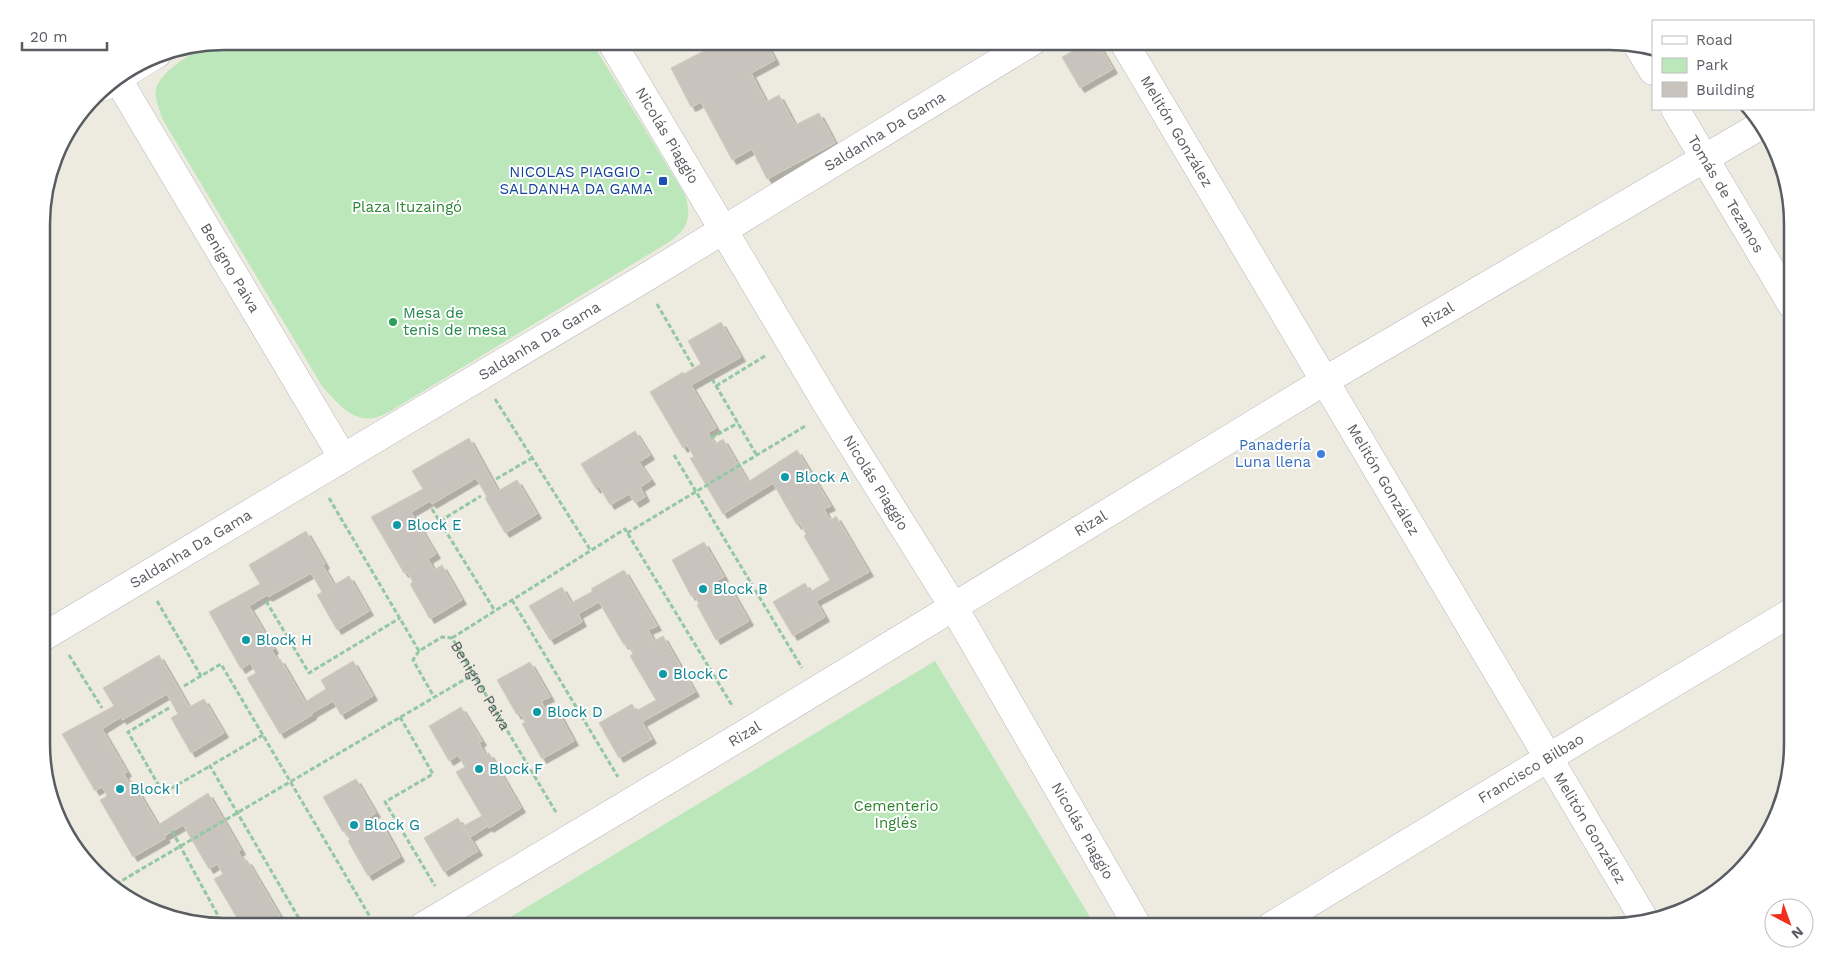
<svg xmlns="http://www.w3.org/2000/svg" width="1834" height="968" font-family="'Work Sans',sans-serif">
<defs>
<filter id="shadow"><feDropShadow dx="4.5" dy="4.5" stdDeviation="0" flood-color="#0004"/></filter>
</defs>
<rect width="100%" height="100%" fill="#edeae0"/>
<path fill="#bbe7ba" d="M224 41H591L685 195C692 217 688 229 669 242L389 412C384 414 379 417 374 418 351 422 336 401 322 386L163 120C160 111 154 98 156 90 160 68 204 45 224 41Z
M935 661 1096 927H494Z"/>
<path fill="#c8c4bd" stroke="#d2ccbe" filter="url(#shadow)" d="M723 41H765L775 60 751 73 766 102 779 95 795 125 819 113 835 143 767 179 752 149 732 160 701 102 691 107 671 68Z
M1089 42 1100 47 1113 69 1080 88 1062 57Z
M721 322 741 357 691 385 716 428 708 433 711 438 715 444 723 439 748 482 797 450 831 506 824 509 827 515 831 520 836 516 869 572 816 601 825 617 793 636 773 602 805 583 810 592 830 580 804 536 806 534 800 523 797 525 773 483 723 514 690 458 694 457 687 445 683 448 650 392 683 372 684 374 701 364 688 341Z
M635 431 650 455 639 462 651 480 640 487 645 497 635 503 629 494 610 505 599 486 596 489 581 464Z
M469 438 498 491 517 480 537 514 505 533 485 498 487 497 476 478 432 504 430 501 411 512 436 554 428 559 434 570 442 565 462 600 430 619 410 584 413 582 407 572 404 573 371 517 423 489 412 471Z
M306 531 325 564 323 566 334 585 349 576 369 611 337 630 317 595 322 592 311 573 268 597 267 595 249 606 274 649 272 651 278 660 280 659 305 702 326 689 321 680 353 661 373 696 341 715 333 701 312 713V715L280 734 247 678 256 673 250 663 241 669 209 612 260 584 249 565Z
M704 542 724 577 715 582 720 592 729 586 749 621 716 640 697 605 699 604 694 594 691 596 672 560Z
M624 570 657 626 648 630 654 641 663 636 695 692 642 722 652 739 619 758 599 723 632 704 636 711 656 700 630 656 633 654 626 643 624 645 599 602 578 614 582 622 550 640 529 606 562 587 571 603 593 591 591 589Z
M159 655 189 707 204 699 224 733 191 753 171 718 178 714 167 694 122 720 121 717 102 729 127 772 124 774 129 783 132 781 158 825 208 793 241 850 238 852 244 861 247 860 280 916 261 927H234L240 923 214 879 223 874 217 864 209 869 183 825 164 836 166 838 133 857 100 800 107 796 105 792 102 787 95 791 62 734 114 706 103 688Z
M530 662 550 697 541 701 546 710 555 706 574 741 542 759 522 724 525 722 520 713 517 715 497 680Z
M461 707 482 741 479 743 485 754 489 753 521 808 489 828 456 772 465 767 458 755 449 761 429 726Z
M356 779 376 813 366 819 371 828 381 822 400 857 368 876 348 841 350 840 345 831 343 832 323 797Z
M482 816 488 826 470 837 463 826Z
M458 818 478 851 444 872 424 838Z"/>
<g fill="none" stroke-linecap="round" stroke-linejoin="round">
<defs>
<g id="street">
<path id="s2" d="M611 41 831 411 953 606 1138 927"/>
<path id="s3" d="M1123 41 1644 919"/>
<path d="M1639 48 1653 71"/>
<path id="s4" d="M117 78 343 458"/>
<path d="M103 87 157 54"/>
<path id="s5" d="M1675 109 1792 305"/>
<path id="s6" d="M43 637 643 279 1033 41"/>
<path id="s7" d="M1271 926 1548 758 1792 612"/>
<path id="s8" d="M422 927 748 732 1326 380 1763 124"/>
</g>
</defs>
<use href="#street" stroke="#b6b9be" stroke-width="29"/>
<g stroke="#93c8a2" stroke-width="3" stroke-dasharray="5 2.5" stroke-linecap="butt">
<path d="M657 304 694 368"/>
<path d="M712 379 756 454"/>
<path d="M716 386 765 356"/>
<path d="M495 399 591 551"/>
<path d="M711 438 738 423"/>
<path d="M674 455 802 668"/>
<path d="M496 479 532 458"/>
<path id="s1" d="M329 498 419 651 442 637 452 638 557 814"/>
<path d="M432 509 495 611"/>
<path d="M440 521 481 496"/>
<path d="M627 533 807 425"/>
<path d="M512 600 618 777"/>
<path d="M157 601 201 676"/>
<path d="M266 601 309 673 400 618"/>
<path d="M452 638 625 529 733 707"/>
<path d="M419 651 413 660 434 697"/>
<path d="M69 655 102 708"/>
<path d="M184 686 221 664 376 927"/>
<path d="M169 708 128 732 163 793 210 766"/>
<path d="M400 717 433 774 385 802 435 886"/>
<path d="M263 735 210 766 304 927"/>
<path d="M172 831 222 923"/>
<path d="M116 884 474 674"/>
</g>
<use href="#street" stroke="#fff" stroke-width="28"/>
</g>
<rect fill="#1a4fb4" stroke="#fff" stroke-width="2" x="658" y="176" width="10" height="10" rx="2.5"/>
<circle fill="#2e9e5b" stroke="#fff" stroke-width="2" cx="393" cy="322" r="5"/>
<circle fill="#3f7fe0" stroke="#fff" stroke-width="2" cx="1321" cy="454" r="5"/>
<g fill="#0f9aa8" stroke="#fff" stroke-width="2">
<circle cx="785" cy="477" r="5"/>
<circle cx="397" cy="525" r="5"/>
<circle cx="703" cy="589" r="5"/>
<circle cx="246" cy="640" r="5"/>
<circle cx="663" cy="674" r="5"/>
<circle cx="537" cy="712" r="5"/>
<circle cx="479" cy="769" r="5"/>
<circle cx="120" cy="789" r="5"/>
<circle cx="354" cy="825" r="5"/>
</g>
<g text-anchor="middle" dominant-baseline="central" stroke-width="4" stroke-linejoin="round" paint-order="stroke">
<g font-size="15" fill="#595d62" stroke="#fff">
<text stroke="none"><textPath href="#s6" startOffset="982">Saldanha Da Gama</textPath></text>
<text stroke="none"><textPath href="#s3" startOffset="105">Melitón González</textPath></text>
<text stroke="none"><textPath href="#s2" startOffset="110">Nicolás Piaggio</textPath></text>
<text stroke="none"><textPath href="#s5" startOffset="99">Tomás de Tezanos</textPath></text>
<text stroke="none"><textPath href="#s4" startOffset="221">Benigno Paiva</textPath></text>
<text stroke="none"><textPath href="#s8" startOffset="1186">Rizal</textPath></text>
<text stroke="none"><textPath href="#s6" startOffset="578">Saldanha Da Gama</textPath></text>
<text stroke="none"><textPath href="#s3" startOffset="510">Melitón González</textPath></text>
<text stroke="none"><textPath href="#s2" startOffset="515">Nicolás Piaggio</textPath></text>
<text stroke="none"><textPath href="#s8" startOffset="781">Rizal</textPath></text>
<text stroke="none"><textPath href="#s6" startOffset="172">Saldanha Da Gama</textPath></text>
<text stroke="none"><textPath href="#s1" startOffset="270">Benigno Paiva</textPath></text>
<text stroke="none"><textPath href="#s8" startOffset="376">Rizal</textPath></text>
<text stroke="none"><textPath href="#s7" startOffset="304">Francisco Bilbao</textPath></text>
<text stroke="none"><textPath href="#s3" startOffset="915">Melitón González</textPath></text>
<text stroke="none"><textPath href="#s2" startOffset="920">Nicolás Piaggio</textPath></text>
</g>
<g font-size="15" fill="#164399" stroke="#fff" text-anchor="end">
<text x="653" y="172">NICOLAS PIAGGIO -<tspan x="653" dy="17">SALDANHA DA GAMA</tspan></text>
</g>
<g font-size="15" fill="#2e8431" stroke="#fff">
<text x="407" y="207">Plaza Ituzaingó</text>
<text x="896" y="806">Cementerio<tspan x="896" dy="17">Inglés</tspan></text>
</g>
<g font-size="15" fill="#27864d" stroke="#fff" text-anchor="start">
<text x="403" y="313">Mesa de<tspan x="403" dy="17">tenis de mesa</tspan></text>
</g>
<g font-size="15" fill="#366cbe" stroke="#fff" text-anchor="end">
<text x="1311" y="445">Panadería<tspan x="1311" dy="17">Luna llena</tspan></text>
</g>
<g font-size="15" fill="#0d838f" stroke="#fff" text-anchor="start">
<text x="795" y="477">Block A</text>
<text x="407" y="525">Block E</text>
<text x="713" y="589">Block B</text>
<text x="256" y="640">Block H</text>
<text x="673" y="674">Block C</text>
<text x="547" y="712">Block D</text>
<text x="489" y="769">Block F</text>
<text x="130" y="789">Block I</text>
<text x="364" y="825">Block G</text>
</g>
</g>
<path d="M0 0H1834V968H0ZM224 50H1610A174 174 0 0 1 1784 224V744A174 174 0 0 1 1610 918H224A174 174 0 0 1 50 744V224A174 174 0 0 1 224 50Z" fill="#fff" fill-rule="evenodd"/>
<path fill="none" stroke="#595d62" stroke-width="2.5" d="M224 50H1610A174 174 0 0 1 1784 224V744A174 174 0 0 1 1610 918H224A174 174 0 0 1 50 744V224A174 174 0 0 1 224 50Z"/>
<rect x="1652" y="20" width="162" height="90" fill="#ffffff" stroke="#bdbec0"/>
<rect x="1662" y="36" width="25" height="8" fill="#ffffff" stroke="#bdbec0"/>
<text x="1696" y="45" font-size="15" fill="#595d62">Road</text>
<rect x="1662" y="58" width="25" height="15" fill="#bbe7ba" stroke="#bdbec0"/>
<text x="1696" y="70" font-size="15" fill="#595d62">Park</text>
<rect x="1662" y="82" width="25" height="15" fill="#c8c4bd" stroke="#bdbec0"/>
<text x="1696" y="95" font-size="15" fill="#595d62">Building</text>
<g transform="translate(1789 923) rotate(139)"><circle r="24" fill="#ffffff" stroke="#bdbec0"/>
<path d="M0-4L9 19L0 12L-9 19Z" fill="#f32e1f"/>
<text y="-8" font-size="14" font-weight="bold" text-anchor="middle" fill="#595d62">N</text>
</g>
<path d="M22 42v8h85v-8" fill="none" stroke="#595d62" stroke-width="2.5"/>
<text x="30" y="42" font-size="15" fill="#595d62" stroke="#ffffff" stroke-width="4" paint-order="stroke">20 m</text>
</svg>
